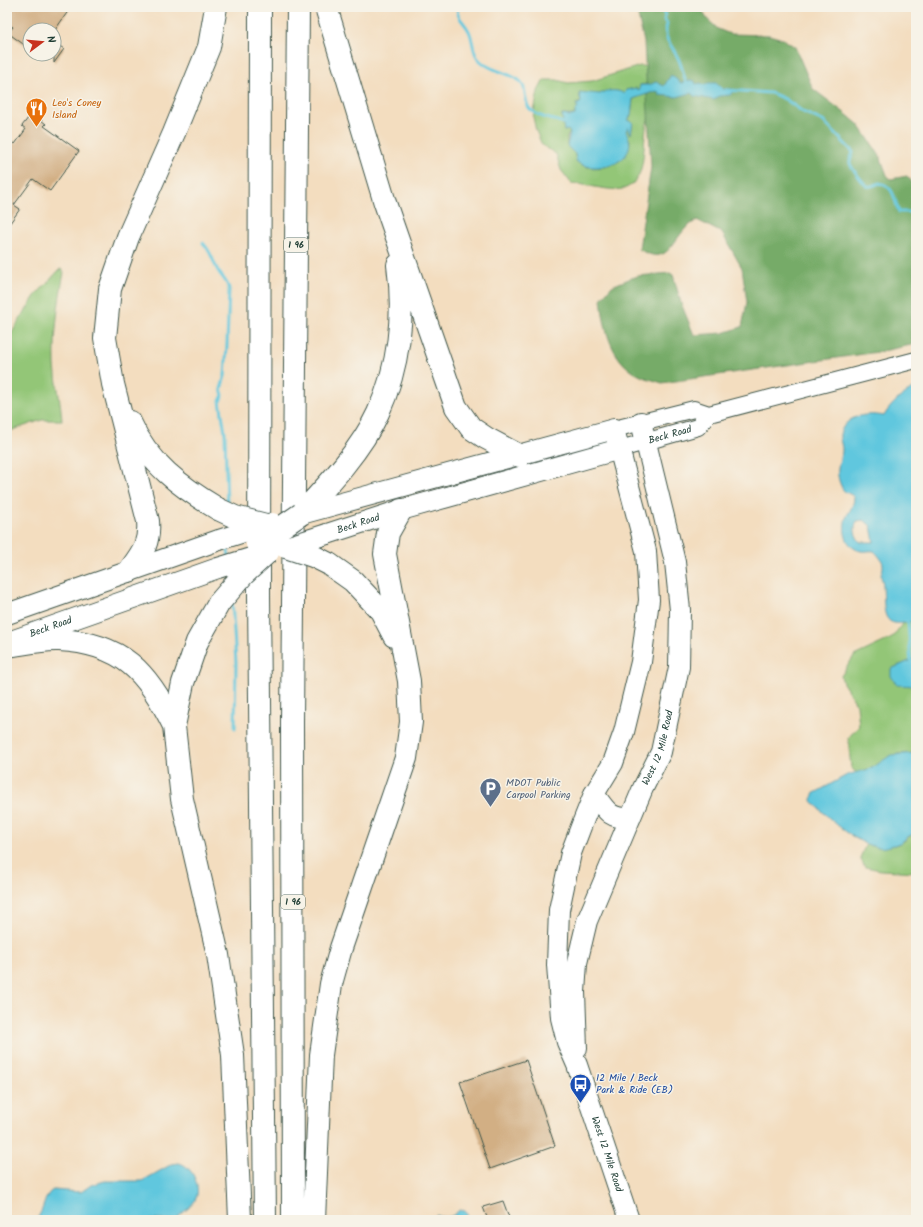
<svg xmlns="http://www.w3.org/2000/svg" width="923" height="1227" font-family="Kalam,sans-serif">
<rect width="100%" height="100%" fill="#f7f3e8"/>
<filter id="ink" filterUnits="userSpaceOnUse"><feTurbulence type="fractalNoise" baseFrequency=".025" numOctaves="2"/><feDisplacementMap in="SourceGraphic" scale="8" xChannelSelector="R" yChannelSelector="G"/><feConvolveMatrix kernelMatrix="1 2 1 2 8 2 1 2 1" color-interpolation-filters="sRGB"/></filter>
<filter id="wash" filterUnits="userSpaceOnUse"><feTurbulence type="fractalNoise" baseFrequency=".012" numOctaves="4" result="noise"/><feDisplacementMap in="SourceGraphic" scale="16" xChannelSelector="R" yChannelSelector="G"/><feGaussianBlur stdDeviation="0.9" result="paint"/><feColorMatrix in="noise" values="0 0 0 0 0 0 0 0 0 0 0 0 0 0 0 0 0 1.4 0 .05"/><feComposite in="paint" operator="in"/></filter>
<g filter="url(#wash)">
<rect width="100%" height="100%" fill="#f3ddbf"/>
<path fill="#93c677" stroke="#598256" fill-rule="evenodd" d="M640 66 762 71 779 80C784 92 784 101 776 111 771 117 759 126 751 128 738 130 686 107 672 101 667 102 659 103 655 107 636 126 654 176 626 188 614 193 585 184 571 183L561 170 556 154 542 145 536 131 533 117 538 91 544 80H557L568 83 592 81ZM671 75 681 83 694 80 696 84 700 83 705 85 709 83H716L723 89 735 91 730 95 719 96 714 100 694 96 691 93 677 97 659 95V92L656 90 633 99 631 115 628 120 633 122 631 134 628 127C623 130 628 137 630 141 629 145 629 150 627 153 618 168 588 173 576 161L575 154 567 146V137L570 132 568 130 564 131 562 115H575V111L578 108 576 104 581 102 579 93 600 94C606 90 619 89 624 94L626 90 636 88 639 90 640 85 656 82 664 86Z
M60 269H62L64 273C58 303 54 334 55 365 56 383 61 402 62 420H42L7 432V340L35 296Z
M916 620V658L891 669 897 684 916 686V753L896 754 872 768 857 773 851 768 848 738 859 726 857 705 843 683 841 676 854 656 892 638 902 624Z
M916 834V872L881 870 865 867 860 858 866 844C878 847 891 848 902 842 908 839 908 835 916 834Z"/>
<path fill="#76ab68" stroke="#4a744e" d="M636 7H700L707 19 718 29 730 34 769 35 783 39 795 47 813 89 846 114 859 125 880 156 888 178 891 179 907 176 912 182 914 189H916V344L878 352 662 383C654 380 643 378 635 373 610 358 604 327 601 299L612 286 629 279 638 276 670 273 673 275 681 303 694 335 723 333 742 327 747 302 742 268 722 233 697 220C693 223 689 225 686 228 671 243 667 267 639 249L651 167 644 42Z"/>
<path fill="#61c7de" stroke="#408289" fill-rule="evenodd" d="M671 75 681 83 694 80 696 84 700 83 705 85 708 83H716L723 89H733L735 91 730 95 719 96 714 100 694 96 691 93 677 97 659 95V92L656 91 633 99 631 115 628 120 633 122 631 134 628 127 626 131C628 136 631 141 629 148 625 167 589 173 576 161L575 154 567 146 570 132 568 130 564 131 562 115 571 116 575 115V111L578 108 576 104H579L581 102 579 92 600 94C606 90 619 89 624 94L626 90 636 88 639 90 640 85H649L656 82 664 86Z
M916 388V620C879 632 885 611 883 585 883 581 881 578 881 576 881 573 883 570 883 567 884 561 878 555 874 551 870 550 866 552 861 551 846 548 842 531 846 518 849 511 854 506 854 497 850 493 844 493 842 488 835 474 838 466 842 452 843 446 839 440 840 434 846 414 868 413 884 416 890 405 904 392 916 388ZM864 520 871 526 874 542H860C855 535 853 529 857 521Z
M916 658V686L897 685 891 676V669Z
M916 753V834C909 835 908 837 903 841 899 844 891 846 886 847 863 852 826 816 812 801L813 794 847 775 872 768 891 755Z
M179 1163C193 1166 203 1190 194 1202 189 1209 181 1213 176 1220H35C45 1212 43 1195 53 1190L81 1192 91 1185 105 1181H142L172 1164Z
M459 1210 466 1211 469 1220H431L436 1215C446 1219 452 1218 459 1210Z"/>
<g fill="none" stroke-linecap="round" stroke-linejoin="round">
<path stroke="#61c7de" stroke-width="3" d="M457 7C457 19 464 21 469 31 473 39 472 49 477 57 487 71 507 71 520 81 528 88 523 102 530 109 539 118 553 119 564 123
M663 7 665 16 664 20 667 23C663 42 671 42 678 58 682 66 684 77 687 86
M726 90 771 93 785 99 803 112 823 121 853 152C853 156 849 158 850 163 850 166 864 184 867 186 870 187 876 185 879 183 895 186 894 200 899 212H911L914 214 916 221
M203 243C211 251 212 259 217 269 221 277 227 280 229 289L227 345 225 376 221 389 223 395 220 401 225 433 227 505
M227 544 229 557
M232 600 236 663 235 728
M908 622 911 664"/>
</g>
<g id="blocks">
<path fill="#d2af84" d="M7 7H71L55 30H30V49L8 33 13 27 7 23Z
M54 42 64 49 54 63Z
M32 113 46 124 44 126 79 151 50 191 33 179 14 205 20 209 7 227V148L12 142 15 144 26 129 22 126Z
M526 1060 555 1146 490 1169 460 1082Z
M503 1201 510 1220H488L483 1207Z"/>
</g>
</g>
<g filter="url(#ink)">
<use href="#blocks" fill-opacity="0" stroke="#3f5549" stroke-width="1"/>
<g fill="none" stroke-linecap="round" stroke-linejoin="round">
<defs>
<g id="minor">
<path d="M614 429 694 409 709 414 916 360"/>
<path id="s1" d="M620 449 698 427 709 414"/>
</g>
<g id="major">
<path id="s2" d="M301 514 614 429 646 551 649 600 641 662 624 732 613 763 594 794 582 824 571 853 559 910 557 965 561 1018 567 1042 577 1065 629 1220"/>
<path id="s3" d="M327 534 401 510 620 449"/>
<path d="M7 614 219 540"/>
<path id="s4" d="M14 640 218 568"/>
<path d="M594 794C606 810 609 819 630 818"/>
<path id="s5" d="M577 1048 575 992 577 963 587 921 643 788 661 752 679 667 680 610 675 562 641 422"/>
</g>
<path id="highway" d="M260 7 259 596 265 1220
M326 7 385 203 456 407 471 428 486 438 520 456
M130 422C148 463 181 487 218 509
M301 514C328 485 361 450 378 413 399 367 405 315 398 265
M329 564 353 581 381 611 394 636
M129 571C142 553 150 544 148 521L113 384 105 338 110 289 128 237 174 133 209 47 216 7
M219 603 197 642 183 683 174 726 182 799 218 955 233 1055 240 1220
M7 646C23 644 42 639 59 640 122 643 148 672 174 726
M293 1220 292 723 298 7
M314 1220 321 1055 331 984 341 948 406 758 411 722 409 681 385 554 388 533 401 510"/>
</defs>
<use href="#minor" stroke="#3f5549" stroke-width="18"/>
<use href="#major" stroke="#3f5549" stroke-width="22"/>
<use href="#highway" stroke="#3f5549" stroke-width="24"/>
<use href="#minor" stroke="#fff" stroke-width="16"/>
<use href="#major" stroke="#fff" stroke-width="20"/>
<use href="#highway" stroke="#fff" stroke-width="22"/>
<defs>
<path id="major-bridge" d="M219 540 272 523
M286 547 327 534
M218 568 267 553"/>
<path id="highway-bridge" d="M218 509 235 517 266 525
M257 544 301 514
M286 547 313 556 329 564
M219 603 243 575 268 552"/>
</defs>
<use href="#major-bridge" stroke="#3f5549" stroke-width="22" stroke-linecap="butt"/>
<use href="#highway-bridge" stroke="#3f5549" stroke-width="24" stroke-linecap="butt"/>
<use href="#major-bridge" stroke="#fff" stroke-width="20"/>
<use href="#highway-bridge" stroke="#fff" stroke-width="22"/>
</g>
</g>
<defs>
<symbol id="restaurant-pin" viewBox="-11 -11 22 30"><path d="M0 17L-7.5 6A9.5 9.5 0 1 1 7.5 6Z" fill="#e8710a" stroke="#f7f3e8"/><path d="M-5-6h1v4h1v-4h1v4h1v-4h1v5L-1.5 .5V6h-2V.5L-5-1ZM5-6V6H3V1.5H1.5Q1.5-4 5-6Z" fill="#fff"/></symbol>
<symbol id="parking-pin" viewBox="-11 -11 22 30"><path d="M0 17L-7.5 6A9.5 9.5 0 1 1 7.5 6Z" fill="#5c6f8a" stroke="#f7f3e8"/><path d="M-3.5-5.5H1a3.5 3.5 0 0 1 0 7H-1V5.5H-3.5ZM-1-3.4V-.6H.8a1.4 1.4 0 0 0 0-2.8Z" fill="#fff"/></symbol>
<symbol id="bus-pin" viewBox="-11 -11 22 30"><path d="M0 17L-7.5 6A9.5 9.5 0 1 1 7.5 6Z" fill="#1a4fb4" stroke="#f7f3e8"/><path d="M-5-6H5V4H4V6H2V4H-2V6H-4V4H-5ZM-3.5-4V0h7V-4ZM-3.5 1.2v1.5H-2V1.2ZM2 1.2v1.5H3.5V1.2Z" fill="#fff"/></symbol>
</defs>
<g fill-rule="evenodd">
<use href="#restaurant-pin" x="24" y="96" width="25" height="34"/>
<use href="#parking-pin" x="478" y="776" width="25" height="34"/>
<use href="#bus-pin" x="568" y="1072" width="25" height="34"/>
</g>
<g text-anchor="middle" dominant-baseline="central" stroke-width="3" stroke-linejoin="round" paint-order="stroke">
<g fill="#f7f3e8" stroke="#60746a" stroke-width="1">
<rect x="284" y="238" width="24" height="14" rx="3"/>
<rect x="281" y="895" width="24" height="14" rx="3"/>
</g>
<g font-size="9" font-weight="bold" fill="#1f3d34">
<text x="296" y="245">I 96</text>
<text x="293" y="902">I 96</text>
</g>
<g font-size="10" fill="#c56008" stroke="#f7f3e8" text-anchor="start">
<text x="52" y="103">Leo's Coney<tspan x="52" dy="12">Island</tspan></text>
</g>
<g font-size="10" fill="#1f3d34" stroke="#f7f3e8">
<text stroke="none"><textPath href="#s1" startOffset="52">Beck Road</textPath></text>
<text stroke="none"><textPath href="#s3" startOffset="33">Beck Road</textPath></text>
<text stroke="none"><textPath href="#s4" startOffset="39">Beck Road</textPath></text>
<text stroke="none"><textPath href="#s5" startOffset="316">West 12 Mile Road</textPath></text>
<text stroke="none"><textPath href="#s2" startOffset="1077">West 12 Mile Road</textPath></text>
</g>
<g font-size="10" fill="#4e5e75" stroke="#f7f3e8" text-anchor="start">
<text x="506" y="783">MDOT Public<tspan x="506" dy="12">Carpool Parking</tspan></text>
</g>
<g font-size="10" fill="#164399" stroke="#f7f3e8" text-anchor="start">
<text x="596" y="1078">12 Mile / Beck<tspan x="596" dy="12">Park &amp; Ride (EB)</tspan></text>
</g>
</g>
<rect width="923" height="1227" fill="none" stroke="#f7f3e8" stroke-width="24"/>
<g transform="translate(42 42) rotate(74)"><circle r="19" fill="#f7f3e8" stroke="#a1aaa0"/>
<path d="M0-3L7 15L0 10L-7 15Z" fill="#c8321e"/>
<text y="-6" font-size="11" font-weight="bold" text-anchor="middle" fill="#1f3d34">N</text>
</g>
</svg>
